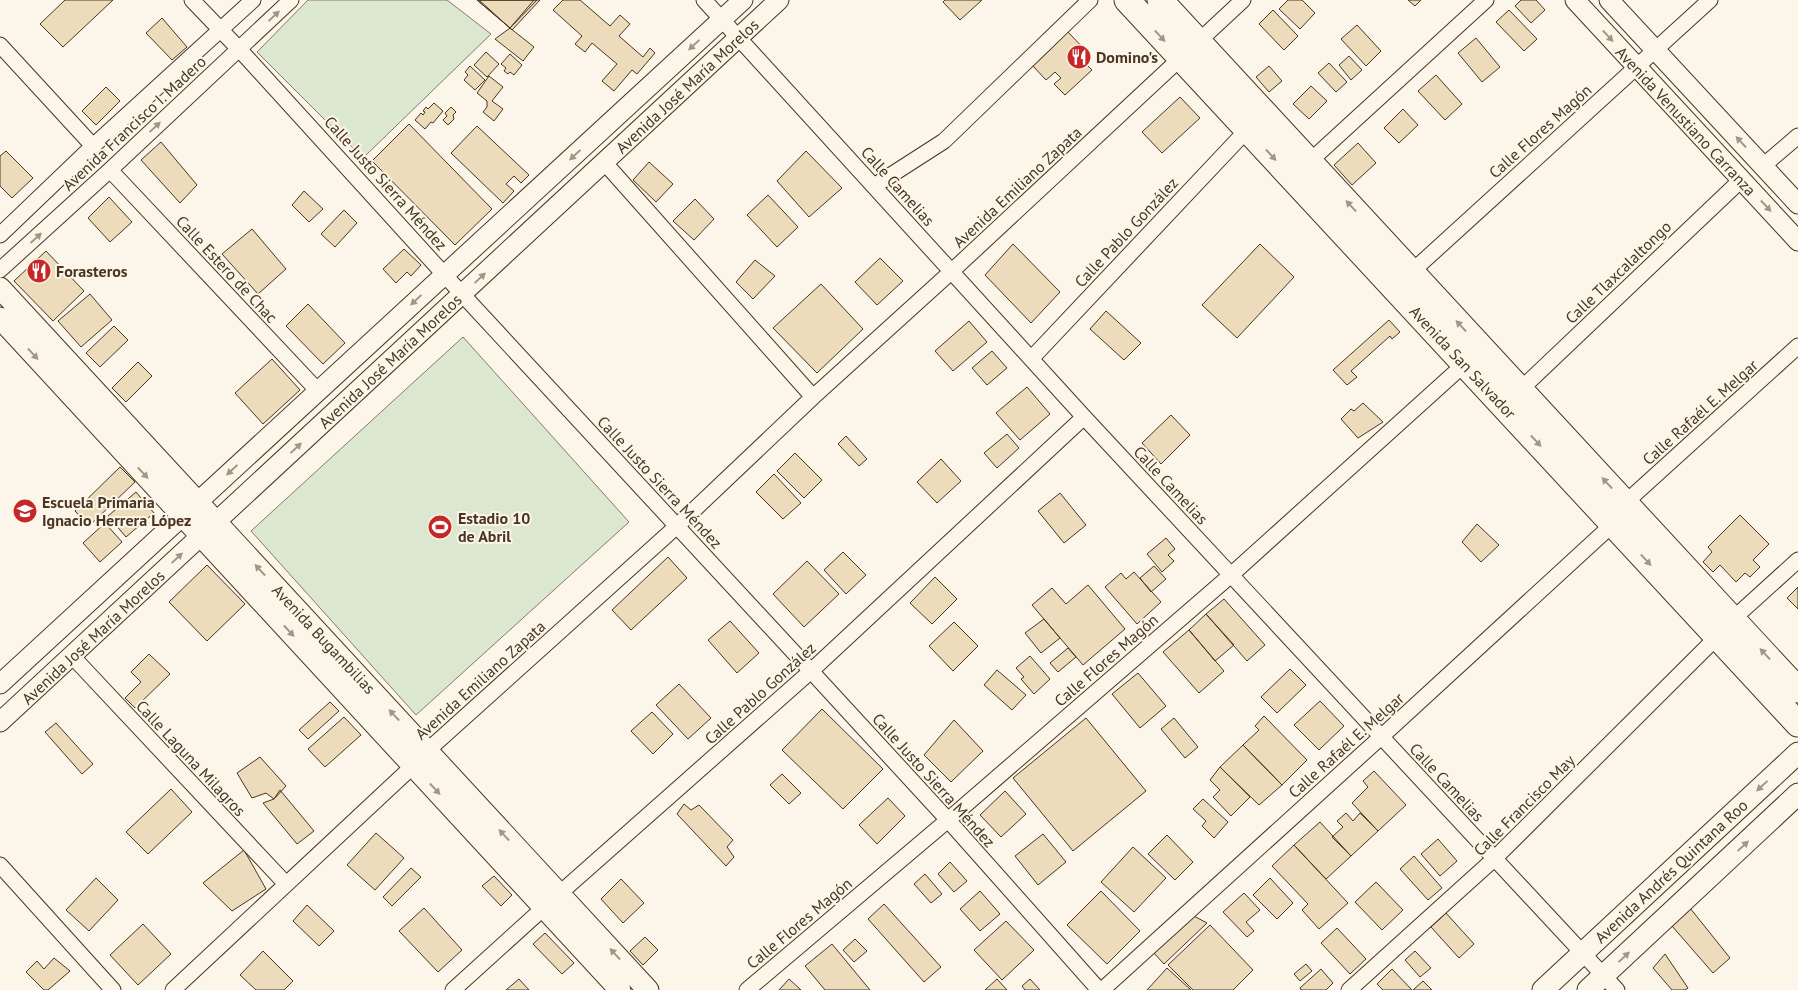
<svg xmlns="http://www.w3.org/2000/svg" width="1798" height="990" font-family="'PT Sans',sans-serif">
<rect width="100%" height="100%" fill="#fbf6e9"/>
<path fill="#dce7d0" stroke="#887966" d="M308 0H447L491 34 363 158 257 52Z
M463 337 629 522 416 715 251 531Z"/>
<path fill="#ecdcbc" stroke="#4a3520" d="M65 0H113L63 47 40 24Z
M477 0H534L510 28Z
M477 0H537L510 28Z
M479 0H540L512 30Z
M563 0H580L610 26 620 15 630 24 619 36 643 57 650 48 655 53 637 74 632 70 614 91 602 81 617 64 592 43 585 52 575 44 582 36 553 10Z
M945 0H982L960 20 943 2Z
M1288 0H1302L1315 13 1300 29 1279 9Z
M1408 0H1421L1415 6Z
M1521 0H1536L1545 10 1531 23 1515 6Z
M1273 10 1298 36 1284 50 1259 24Z
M1509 10 1537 39 1524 51 1496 22Z
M162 18 187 47 172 60 146 33Z
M1357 25 1381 51 1366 66 1341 39Z
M510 28 534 47 523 61 495 39Z
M1068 32 1089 54 1082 60 1092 70 1065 95 1054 84 1061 78 1055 72 1046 80 1033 66Z
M1476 38 1500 67 1482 82 1458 53Z
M486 52 499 64 487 77 474 65Z
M510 54 522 65 514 75 510 72 508 74 504 71 506 68 501 64Z
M1349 56 1362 70 1351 80 1339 65Z
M1329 63 1347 82 1336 92 1318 73Z
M470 66 485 80 475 90 464 80 468 75 465 72Z
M1269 66 1282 81 1269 92 1256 77Z
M1436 75 1462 104 1445 120 1418 91Z
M489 76 503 87 492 101 503 109 494 121 483 112 487 107V101L477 93Z
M1311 86 1327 101 1309 119 1293 104Z
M106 87 120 101 96 125 82 111Z
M1180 97 1200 118 1162 153 1142 132Z
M434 103 443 111 433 123 431 122 425 129 415 120 421 113 423 115 425 112 423 111 426 107 428 109Z
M451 107 456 112 453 115 454 119 448 125 443 120 447 116 445 113Z
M1403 109 1418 125 1399 143 1384 128Z
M409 124 492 209 455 245 372 161Z
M477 126 529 175 521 183 514 176 506 184 514 191 503 203 451 153Z
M161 142 197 185 180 203 141 160Z
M1358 143 1376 163 1352 185 1334 165Z
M6 151 33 178 12 198 0 186V156Z
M806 151 842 188 809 217 777 181Z
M649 162 673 184 656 202 633 180Z
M304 191 323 209 309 222 292 205Z
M768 195 798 227 777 247 747 215Z
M109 197 132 222 110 242 88 218Z
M695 199 714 219 694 240 673 221Z
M344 210 357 223 335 247 321 234Z
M252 229 286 269 258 294 222 254Z
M1013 244 1060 292 1031 323 985 275Z
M1260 244 1294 277 1237 338 1202 305Z
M404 249 421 265 411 276 407 272 396 283 383 269Z
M46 251 84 291 53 321 14 281Z
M880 258 903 281 877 305 855 282Z
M755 260 775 276 753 299 736 282Z
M821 284 863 329 817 373 773 328Z
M90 294 112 320 81 347 58 321Z
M308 304 345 343 323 364 286 326Z
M1106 311 1141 343 1124 360 1090 329Z
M1389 320 1400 332 1392 339 1390 336 1351 371 1357 377 1347 385 1333 370Z
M969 321 987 342 953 371 935 351Z
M114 326 128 340 100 367 86 353Z
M992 351 1007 368 987 385 972 368Z
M272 359 300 390 263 424 235 393Z
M138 362 152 376 126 402 112 388Z
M1027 387 1050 414 1020 440 996 413Z
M1363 403 1383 422 1358 438 1341 419 1351 409 1354 411Z
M1171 415 1190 435 1161 464 1142 443Z
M1007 434 1019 448 997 468 984 453Z
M846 436 867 459 859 466 838 444Z
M795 453 822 480 804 498 777 471Z
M941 459 961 481 937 503 917 482Z
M120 467 135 482 89 526 75 511Z
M774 474 801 503 783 519 756 492Z
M136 492 154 513 126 537 108 516Z
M1060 493 1086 525 1064 543 1038 511Z
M1740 515 1769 544 1753 560 1760 567 1750 577 1745 573 1736 582 1720 565 1713 572 1703 562 1712 552 1708 547Z
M105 523 122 542 100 562 83 543Z
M1477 524 1499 545 1481 562 1462 542Z
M1166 538 1175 549 1168 555 1174 561 1162 572 1147 554Z
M843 552 866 575 846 594 824 570Z
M668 557 687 578 631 630 612 610Z
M807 561 839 594 804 627 773 594Z
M207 565 245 604 207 641 169 602Z
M1154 566 1166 579 1151 592 1140 578Z
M1134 572 1161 602 1137 624 1105 587 1121 573 1126 579Z
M935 577 957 599 932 624 910 603Z
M1088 585 1125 629 1083 665 1032 605 1052 588 1066 604Z
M1798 587V609L1787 598Z
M1224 599 1265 645 1247 661 1206 614Z
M1206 614 1234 645 1215 661 1189 630Z
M1044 619 1060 638 1041 653 1025 633Z
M730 621 759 653 737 673 708 640Z
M954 622 978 646 953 671 929 646Z
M1189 630 1224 671 1199 693 1163 652Z
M1068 648 1076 657 1058 672 1050 663Z
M149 654 170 674 135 708 125 698 141 682 131 672Z
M1030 656 1050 679 1034 694 1021 679 1024 677 1016 668Z
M1290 669 1306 685 1277 713 1261 697Z
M997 670 1026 695 1012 710 984 685Z
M1138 673 1166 706 1140 728 1112 694Z
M679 684 711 718 688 739 656 705Z
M1320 701 1344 726 1319 750 1294 725Z
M330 702 339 711 308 739 299 730Z
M822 709 883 769 843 809 782 750Z
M652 712 673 734 653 754 631 731Z
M1264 716 1307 760 1282 785 1243 745 1259 730 1255 726Z
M344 717 361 735 325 767 308 749Z
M1086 718 1146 791 1073 851 1013 778Z
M1174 718 1198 747 1185 758 1161 729Z
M954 720 983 751 951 782 924 755Z
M56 723 93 764 82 774 45 732Z
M1243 745 1282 785 1259 805 1220 767Z
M260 757 286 786 274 799 266 793 252 798 237 773Z
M1220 767 1250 797 1231 816 1213 797 1220 790 1210 780Z
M1374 771 1406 805 1378 831 1352 803 1368 787 1363 781Z
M782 774 801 793 789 804 770 785Z
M171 789 192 812 148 854 126 832Z
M280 790 314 831 297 844 263 803 274 799Z
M1005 791 1026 814 1001 837 980 815Z
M888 798 905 816 877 844 859 825Z
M1203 799 1228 822 1214 838 1202 826 1206 821 1193 809Z
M684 804 691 810 699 805 733 840 727 847 734 857 726 866 677 814Z
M1346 813 1353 821 1360 813 1378 831 1351 856 1332 837 1343 827 1337 821Z
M1320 822 1351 856 1326 879 1294 845Z
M376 833 404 858 375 890 347 865Z
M1043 834 1066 862 1038 885 1015 856Z
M1167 835 1193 862 1175 880 1148 854Z
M1438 839 1457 861 1440 876 1421 854Z
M1294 845 1348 903 1319 929 1302 910 1308 904 1272 866Z
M1133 847 1166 878 1134 912 1101 882Z
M244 850 266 889 232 911 203 883Z
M1414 856 1442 888 1428 900 1400 869Z
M950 862 967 881 954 892 938 874Z
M411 868 421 877 392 906 383 897Z
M925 874 942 894 931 903 914 884Z
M494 876 512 895 501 906 482 886Z
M96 878 118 900 89 931 66 910Z
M1270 878 1293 903 1277 919 1253 895Z
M621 879 644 903 623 923 601 899Z
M1376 882 1403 910 1382 930 1355 902Z
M980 891 1000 914 980 931 960 909Z
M1101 891 1140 931 1107 964 1067 925Z
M1244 893 1260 910 1246 922 1254 931 1247 937 1223 912Z
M884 904 941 967 924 982 868 919Z
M307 905 334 931 319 946 293 921Z
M424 908 462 950 438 972 399 931Z
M1690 908 1730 958 1713 973 1672 926Z
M1446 913 1474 944 1459 958 1431 927Z
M1192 915 1207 923 1164 964 1153 952Z
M1006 921 1034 950 1002 980 974 950Z
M143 924 171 954 138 985 110 955Z
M1210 925 1253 970 1233 990H1193L1168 965Z
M1337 928 1366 959 1350 974 1321 943Z
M545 933 574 963 562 974 533 944Z
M645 937 658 950 643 965 630 951Z
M855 939 867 951 854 962 843 950Z
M832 944 870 990H825L805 966Z
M263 951 293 981 284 990H256L240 975Z
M1415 951 1431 968 1420 977 1405 960Z
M1665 954 1688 988 1685 990H1672L1653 968Z
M54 958 70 971 48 990H44L26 972 37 961 44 969Z
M1306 964 1312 971 1300 981 1294 974Z
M1167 968 1191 990H1147Z
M1321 969 1333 983 1326 990H1301L1300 988Z
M1392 969 1412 990H1383L1377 984Z
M519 979 529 990H506Z
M789 979 801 990H779Z
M997 979 1007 990H985Z
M1030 979 1040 990H1025L1022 986Z
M1423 981 1432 990H1413Z"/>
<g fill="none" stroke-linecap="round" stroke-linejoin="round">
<defs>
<path id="minor" d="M192 0 239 49 462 294 811 671 948 820 1099 990
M704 0 1084 417 1617 990
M0 45 93 146
M604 162 813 397
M1309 162 1486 0
M1763 166 1798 136
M110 170 318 391
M874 186 944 141 1090 0
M0 235 93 146 253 0
M0 270 110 170 291 0
M1406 277 1710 0
M1031 359 1247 130
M1520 390 1741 180
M1625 503 1798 346
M1733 619 1798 560
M72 656 286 884
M0 865 113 990
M173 990 413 766 427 751 677 526 813 397 952 271 1243 0
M453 990 559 894 811 671 1084 417
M747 990 948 820 1231 575 1469 360
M1102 990 1381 737 1613 524
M1349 990 1494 859 1717 637"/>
<path id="tertiary" d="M1575 0 1798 241
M1609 0 1798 204
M0 684 743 0
M0 722 779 0"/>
<path id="secondary" d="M0 288 648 990
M0 318 620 990
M1543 990 1798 753
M1588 990 1798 794"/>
<path id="primary" d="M1127 0 1798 724
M1160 0 1798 690"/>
</defs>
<use href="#minor" stroke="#4a3520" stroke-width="17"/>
<use href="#tertiary" stroke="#4a3520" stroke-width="21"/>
<use href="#secondary" stroke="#4a3520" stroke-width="23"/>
<use href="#primary" stroke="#4a3520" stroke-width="27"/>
<use href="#minor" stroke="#fbf6e9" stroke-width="15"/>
<use href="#tertiary" stroke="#fbf6e9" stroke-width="19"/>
<use href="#secondary" stroke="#fbf6e9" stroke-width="21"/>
<use href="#primary" stroke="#fbf6e9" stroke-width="25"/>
</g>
<defs><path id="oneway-solid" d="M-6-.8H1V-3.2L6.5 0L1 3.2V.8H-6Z" transform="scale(1.25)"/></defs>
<g fill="#a29684">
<use href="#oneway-solid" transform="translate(274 16) rotate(-43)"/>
<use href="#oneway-solid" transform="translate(1160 36) rotate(47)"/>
<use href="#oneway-solid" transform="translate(1608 36) rotate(47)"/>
<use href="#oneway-solid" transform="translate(694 45) rotate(137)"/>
<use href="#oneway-solid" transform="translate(155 127) rotate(-43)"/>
<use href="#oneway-solid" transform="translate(1741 142) rotate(-133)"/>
<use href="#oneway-solid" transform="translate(575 155) rotate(137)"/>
<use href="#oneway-solid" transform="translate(1271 155) rotate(47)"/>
<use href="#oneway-solid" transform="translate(1351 206) rotate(-133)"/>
<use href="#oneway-solid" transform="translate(1766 206) rotate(47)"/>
<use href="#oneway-solid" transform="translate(36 238) rotate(-42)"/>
<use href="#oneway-solid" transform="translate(480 278) rotate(-43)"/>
<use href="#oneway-solid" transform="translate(416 300) rotate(137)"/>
<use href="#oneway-solid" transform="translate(1461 326) rotate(-133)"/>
<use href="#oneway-solid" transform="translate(33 354) rotate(47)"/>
<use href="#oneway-solid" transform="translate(1536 441) rotate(47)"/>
<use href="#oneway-solid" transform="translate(296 448) rotate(-43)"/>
<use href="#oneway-solid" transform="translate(232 470) rotate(137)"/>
<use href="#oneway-solid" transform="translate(143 473) rotate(47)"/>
<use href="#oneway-solid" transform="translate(1607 483) rotate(-133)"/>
<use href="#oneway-solid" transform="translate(177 558) rotate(-43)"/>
<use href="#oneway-solid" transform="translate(1646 560) rotate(47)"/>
<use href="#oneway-solid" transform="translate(260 570) rotate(-133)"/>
<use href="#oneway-solid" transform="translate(289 631) rotate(47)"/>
<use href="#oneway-solid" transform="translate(1765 654) rotate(-133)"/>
<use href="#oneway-solid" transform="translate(394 715) rotate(-133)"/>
<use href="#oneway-solid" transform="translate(1762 786) rotate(137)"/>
<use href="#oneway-solid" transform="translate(435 789) rotate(47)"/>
<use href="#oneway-solid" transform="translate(504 835) rotate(-133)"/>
<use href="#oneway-solid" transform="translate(1743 846) rotate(-43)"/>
<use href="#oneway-solid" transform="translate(615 954) rotate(-133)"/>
<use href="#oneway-solid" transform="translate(1624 957) rotate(-43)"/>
</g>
<defs>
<symbol id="restaurant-disc" viewBox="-11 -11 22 22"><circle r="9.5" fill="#c62828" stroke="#fbf6e9"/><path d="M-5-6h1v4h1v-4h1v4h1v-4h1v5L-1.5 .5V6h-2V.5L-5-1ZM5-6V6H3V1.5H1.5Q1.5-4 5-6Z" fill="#fff"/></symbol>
<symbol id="school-disc" viewBox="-11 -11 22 22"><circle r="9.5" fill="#c62828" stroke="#fbf6e9"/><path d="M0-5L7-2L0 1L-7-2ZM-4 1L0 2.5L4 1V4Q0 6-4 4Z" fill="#fff"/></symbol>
<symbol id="stadium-disc" viewBox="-11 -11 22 22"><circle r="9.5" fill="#c62828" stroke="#fbf6e9"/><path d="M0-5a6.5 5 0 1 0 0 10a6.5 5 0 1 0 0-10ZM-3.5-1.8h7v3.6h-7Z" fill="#fff"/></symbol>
</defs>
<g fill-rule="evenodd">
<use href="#restaurant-disc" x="1065" y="43" width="28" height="28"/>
<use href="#restaurant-disc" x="25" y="257" width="28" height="28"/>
<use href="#school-disc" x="11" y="497" width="28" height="28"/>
<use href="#stadium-disc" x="426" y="513" width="28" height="28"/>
</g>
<g text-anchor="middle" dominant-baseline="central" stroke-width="4" stroke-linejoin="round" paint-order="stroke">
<g font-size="16" font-weight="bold" fill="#4a3520" stroke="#fbf6e9" text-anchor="start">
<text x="1096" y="57">Domino's</text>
<text x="56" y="271">Forasteros</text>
<text x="42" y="502">Escuela Primaria<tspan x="42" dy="18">Ignacio Herrera López</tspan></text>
<text x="458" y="518">Estadio 10<tspan x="458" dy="18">de Abril</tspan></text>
</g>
<g font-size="16" fill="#4a3520" stroke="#fbf6e9">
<text transform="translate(687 86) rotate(-43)">Avenida José María Morelos</text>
<text transform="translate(1686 121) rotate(47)">Avenida Venustiano Carranza</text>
<text transform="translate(134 123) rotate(-43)">Avenida Francisco I. Madero</text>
<text transform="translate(1540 131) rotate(-42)">Calle Flores Magón</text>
<text transform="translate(386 183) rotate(48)">Calle Justo Sierra Méndez</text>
<text transform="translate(898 186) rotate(48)">Calle Camelias</text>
<text transform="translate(1017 187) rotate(-43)">Avenida Emiliano Zapata</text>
<text transform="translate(1126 232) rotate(-47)">Calle Pablo González</text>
<text transform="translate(227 269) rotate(47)">Calle Estero de Chac</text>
<text transform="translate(1618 272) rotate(-44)">Calle Tlaxcalaltongo</text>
<text transform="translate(390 361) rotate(-43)">Avenida José María Morelos</text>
<text transform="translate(1463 362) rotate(47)">Avenida San Salvador</text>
<text transform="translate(1700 412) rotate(-42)">Calle Rafaél E. Melgar</text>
<text transform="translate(660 482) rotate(47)">Calle Justo Sierra Méndez</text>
<text transform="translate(1171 485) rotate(47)">Calle Camelias</text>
<text transform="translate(93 637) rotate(-43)">Avenida José María Morelos</text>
<text transform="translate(324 639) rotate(47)">Avenida Bugambilias</text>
<text transform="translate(1106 660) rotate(-41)">Calle Flores Magón</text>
<text transform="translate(480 680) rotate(-42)">Avenida Emiliano Zapata</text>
<text transform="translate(760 693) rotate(-42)">Calle Pablo González</text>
<text transform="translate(1346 745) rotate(-42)">Calle Rafaél E. Melgar</text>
<text transform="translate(191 758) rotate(47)">Calle Laguna Milagros</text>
<text transform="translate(934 780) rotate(48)">Calle Justo Sierra Méndez</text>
<text transform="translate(1447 782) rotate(47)">Calle Camelias</text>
<text transform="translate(1524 805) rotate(-45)">Calle Francisco May</text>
<text transform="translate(1671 871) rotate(-43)">Avenida Andrés Quintana Roo</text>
<text transform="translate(799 923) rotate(-40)">Calle Flores Magón</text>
</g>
</g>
</svg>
